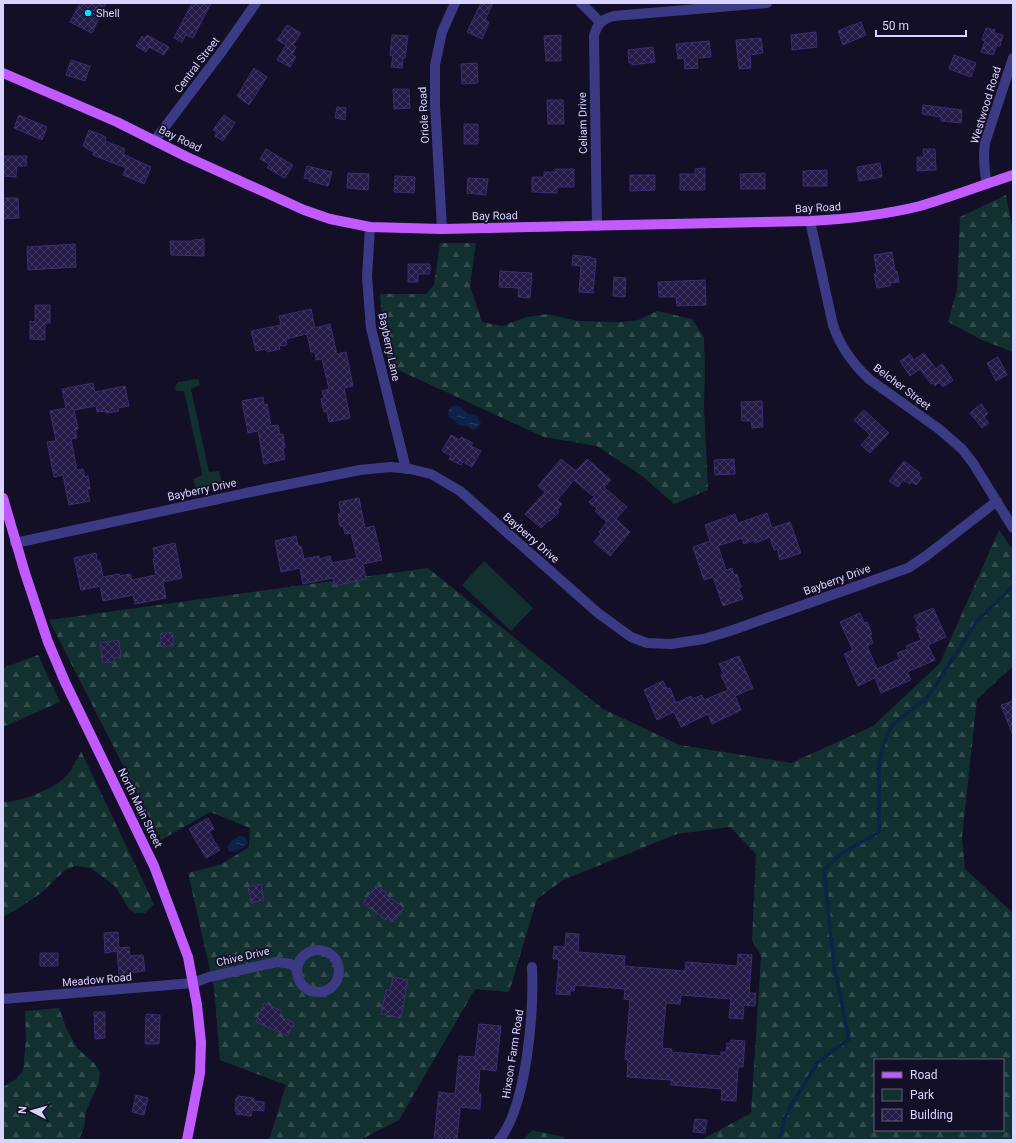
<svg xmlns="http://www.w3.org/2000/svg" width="1016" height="1143" font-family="Roboto,sans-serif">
<defs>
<pattern id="forest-firs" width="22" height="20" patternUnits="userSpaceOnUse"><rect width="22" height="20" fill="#12302f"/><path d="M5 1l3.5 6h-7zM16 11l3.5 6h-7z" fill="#344d4e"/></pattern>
<pattern id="water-ripples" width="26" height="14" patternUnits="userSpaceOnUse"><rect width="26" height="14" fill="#0c2248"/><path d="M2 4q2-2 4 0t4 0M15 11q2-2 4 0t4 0" fill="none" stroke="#2f4163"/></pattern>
<pattern id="building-cross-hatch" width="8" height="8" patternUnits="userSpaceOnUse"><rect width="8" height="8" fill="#241b47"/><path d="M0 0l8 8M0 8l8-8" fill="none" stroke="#433b63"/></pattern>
</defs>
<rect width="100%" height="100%" fill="#130f26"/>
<path fill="#12302f" d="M197 379 199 380 200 385 191 389 209 472 219 471 222 483 196 489 193 479 202 475V473L184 391H177L175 389 176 385 178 382Z
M484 561 533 608 511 631 462 585Z"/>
<path fill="url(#forest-firs)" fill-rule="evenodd" d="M1006 195 1013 231V352L982 340 948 322 957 290 960 217Z
M440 243H476L470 286 482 322 502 326 527 317 547 314 577 321 621 322 638 320 657 311 692 319 704 337 705 370 704 407 708 490 674 504 642 476 597 446 544 437 396 369 385 352 380 294H426L434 285Z
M999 530 1013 550V666L977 699 962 837 965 869 1013 913V1140H701L751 1113 761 956 752 940 756 854 730 827 677 834 563 880 537 899 509 992 475 989 399 1120 360 1140H269L286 1085 220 1060 214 987 188 873 222 864 249 847 250 828 210 812 161 840 49 620 428 568 603 709 680 745 791 763 873 726 940 663ZM875 1060H1003V1130H875Z
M38 655 60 702 3 727V668Z
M81 751 154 904 145 913H135L128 908 116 887 91 868 75 866 64 871 41 893 19 908 3 917V802C21 802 55 789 67 775 73 768 77 759 81 751Z
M59 1008 67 1030 78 1049 94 1063 100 1072 99 1083 86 1111 84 1127 79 1140H3V1087L16 1079 23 1071 26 1038 25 1011Z
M532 1130 564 1137 565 1140H523Z"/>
<path fill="url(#water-ripples)" d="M457 405 462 408 467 413 477 416 481 422 478 428 473 430 467 426 458 425 454 420 448 417 449 409 452 406Z
M239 836 245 837 248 843 245 847 235 852 229 851 227 847 229 845 231 841Z"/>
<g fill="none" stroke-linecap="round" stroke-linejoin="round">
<path stroke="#0c2248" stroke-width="3.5" d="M778 1140 782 1131 783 1122 789 1109 818 1062 849 1039 834 965 824 870 841 854 879 832V762L885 740 892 725 928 697 977 621 1013 586"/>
</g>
<path fill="url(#building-cross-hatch)" stroke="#3b2d73" d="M80 3H106L92 33 70 22Z
M192 3H211L193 38 186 35 182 42 174 38Z
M481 3H493L485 20 489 22 482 39 467 32Z
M861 22 866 35 843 45 838 31Z
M287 25 301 33 293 45 296 47 292 55 296 57 290 67 277 60 286 45 277 40Z
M986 28 995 30 994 33 1003 35 1000 46 997 45 993 55 981 52 985 41 982 40Z
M816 32 817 47 792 50 791 35Z
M147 35 169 47 164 55 149 47 146 52 136 46 142 36 145 38Z
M392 35 408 36 405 58H403L402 68 391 67 393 56 390 55Z
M561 35V61H546L544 36Z
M761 38 763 53 750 55 751 68 739 69 736 40Z
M709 41 711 57 697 58 698 68 685 69 684 58 678 59 676 44Z
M653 47 655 62 632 65V63H629L628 50Z
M954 55 976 63 971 77 949 69Z
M71 60 90 66 85 81 66 75Z
M477 63 478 83 462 84 461 64Z
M254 68 267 77 249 105 237 96Z
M393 89H409L410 108 394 109Z
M547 100H563L564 124H548Z
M923 105 962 110 961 123 941 121V117L922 114Z
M337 107 346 108 345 120 335 118Z
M19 115 47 127 42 140 14 128Z
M224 115 235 123 223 141 215 136 217 132 213 130Z
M464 124H478V144H464Z
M89 130 106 137 105 141 125 149 123 154 151 167 144 184 123 175 126 168 93 155 94 152 87 149V148L83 146Z
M266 149 293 165 285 178 267 168 269 164 260 159Z
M923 149H935L936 170 917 171V157H924Z
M4 156H27L26 166H17L16 177 3 176Z
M880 163 882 177 859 181 857 167Z
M307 166 332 172 328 186 309 181V179L304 178Z
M705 168V190H680V174H695V169Z
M555 169H574V187H557V193L532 192V177H544V172H555Z
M827 170V186H803V171Z
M348 173 369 174 368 190 347 188Z
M765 173V189H741L740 174Z
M630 175H655V190L630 191Z
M395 176 415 177 414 193 394 192Z
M468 178 488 179 486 195 467 193Z
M3 198H18L19 218 4 219Z
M204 239V256L171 255 170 241H193V240Z
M75 244 76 267 28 270 27 247Z
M892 252 895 271H897L899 282 890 283V286L877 288 874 274 877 273 874 255Z
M573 255 591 257V258L596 259 593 293 579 292 581 266 572 265Z
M408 264H430V274H418V282H408Z
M500 271 532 273 530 298 518 297 519 288 499 287Z
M614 277 626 278 625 297 613 296Z
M705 280 706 305 677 306 676 297H659L658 282Z
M35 305H50V323H45V340L30 339V321L35 322Z
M311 309 315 328 330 324 337 354 346 352 353 386 344 388 350 418 329 422 327 411 324 412 321 399 324 398 322 391 329 389 322 359 316 360 315 352H311L307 334 286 339 287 345 279 346 280 349 267 352 266 349 256 351 251 331 281 325 279 316Z
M924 353 936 369 942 364 953 380 943 387 939 382 935 386 933 383 931 384 920 369 910 376 900 361 910 354 914 360Z
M998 357 1007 375 996 381 987 363Z
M93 383 95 392 125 386 129 406 118 408 119 411 106 413V411L97 412 96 406 74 410 78 429 75 430 77 438 71 439 77 470 83 469 85 477 88 476 90 489H87L90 501 69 505 63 475 54 477 47 442 56 441 50 411 66 408 62 389Z
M263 397 264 405 267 404 271 426 278 425 280 435 283 434 285 448H283L285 459 264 464 258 431 248 433 242 401Z
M762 401 763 427 752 428 751 421H742L741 402Z
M981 404 988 413 984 417 989 423 982 428 970 413Z
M864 410 889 433 870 453 861 445 870 435 854 420Z
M451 435 460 440 461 437 473 443 471 446 481 451 472 467 463 462 461 465 449 459 451 456 442 451Z
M561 459 576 471 587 459 611 480 604 487 627 507 616 519 630 532 610 556 594 542 601 534 599 532 607 522 595 511 597 509 589 502 594 497 574 480 557 500 562 504 557 510 559 512 550 521 549 520 541 528 525 514 545 492 538 486Z
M734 459 735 474 715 475 714 460Z
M904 461 920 473 918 475 922 478 916 485 912 482 910 484 903 480 898 487 889 481Z
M359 498 365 528 374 526 382 560 363 564 366 579 334 586 333 578 303 584 300 568 281 572 275 541 296 536 298 546H301L304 559 319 556V559L330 556 332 563 357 558 351 533 345 534 343 526H340L338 514 341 513 339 502Z
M767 513 772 528 790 522 801 553 780 560 777 549 774 550 770 537 755 543 754 540 744 544 742 538 718 546 726 570 732 568 734 575 737 574 741 587 739 588 743 599 723 606 713 577 704 580 693 547 710 541 705 525 735 514 738 523Z
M175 543 182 578 163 582 166 598 135 604 133 595 103 601 100 586 81 590 74 558 96 553 97 561H100L103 577 119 574 120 576 130 574 132 580 156 575 153 559H155L153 548Z
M933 608 946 637 928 645 935 660 907 672 911 680 881 693 875 678 858 686 844 654 853 650 840 622 860 613 864 623 867 622 872 634 870 635 873 643 867 646 877 669 900 659 897 653 908 649 906 646 921 640 916 627 919 626 914 616Z
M161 633H173V646H160Z
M119 640 121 657 114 658V662L103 663 100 643Z
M739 656 753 688 735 696 741 710 712 724 708 714 681 727 674 712 657 720 644 690 663 681 667 689 670 688 676 703 691 696 692 699 702 695 704 700 728 690 721 675 724 674 719 664Z
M1013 701V733H1012L1001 705Z
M208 818 214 829 209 832 220 850 206 858 189 829Z
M261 884 264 900 251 903 248 887Z
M376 885 386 893 385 894 404 908 393 922 387 917 386 920 363 903Z
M118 932 119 948 129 947 130 956 143 955 145 971 119 974 117 951 105 953 104 933Z
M566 933 579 934 578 952 625 956 624 966 685 971 686 962 737 966 738 954 752 955 749 993H756L755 1006 744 1005 743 1019 729 1018 731 999 681 995 680 1004 666 1003 662 1048 672 1049 671 1052 721 1056V1052H726L727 1043 730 1044 731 1040 745 1041 743 1067H738L736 1101 721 1100 722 1089 671 1085V1080L627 1077 628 1060 625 1059 630 1000 624 999 625 989 575 985 574 991H570V995L556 994 559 959H553L554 946 565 947Z
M40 953H58V966H40Z
M393 977 408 980 401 1018 381 1014 386 990 390 991Z
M264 1003 282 1011 279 1016 294 1023 288 1036 256 1022Z
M94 1012H105V1038L95 1039Z
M146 1014 160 1015 159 1044H145Z
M479 1024 501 1026 496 1071 480 1069 478 1094H481L480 1109 460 1107 457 1140H434L439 1092 455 1094 459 1056 475 1057Z
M136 1095 148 1098 144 1115 132 1112Z
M238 1096 254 1098V1101L264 1102V1111L252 1110 251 1116 236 1114 237 1111H235L236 1098H238Z
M695 1119 707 1120 705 1133 693 1132Z"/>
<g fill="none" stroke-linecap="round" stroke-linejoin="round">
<path stroke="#3d3a85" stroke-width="10" d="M581 3 600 22
M155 140 223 50 256 3
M987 184C984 170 983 157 985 143L1013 58
M810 221 833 325C840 346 853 364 869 379L939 429 962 449 973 463 1013 528
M597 226 594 36C597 24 602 19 614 16L767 3
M370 227 367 277 371 328 406 469
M442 229 435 104V65L442 32 455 3
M15 543 265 489 360 470 390 467 410 469 431 474 460 491 598 613 631 637 647 643 671 644 704 639 730 631 908 568 926 556 997 501
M297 971a21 21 0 1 1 42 0a21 21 0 1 1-42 0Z
M3 999 193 983 209 977 277 962 291 964 297 969
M499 1140C527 1106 534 1011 532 967"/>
<path stroke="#c25bff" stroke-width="10" d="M3 73 117 122 187 157 304 210 330 219 370 227 442 229 810 221C847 219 884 215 920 206 951 197 982 185 1013 175
M3 498 25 573 48 642 65 682 154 866 188 957 197 1005 201 1042 200 1073 187 1140"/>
</g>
<circle fill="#00e5ff" stroke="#130f26" stroke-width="1.5" cx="88" cy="13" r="4"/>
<g text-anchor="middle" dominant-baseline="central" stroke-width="3.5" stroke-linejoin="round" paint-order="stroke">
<g font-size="11" fill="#d9d4ff" stroke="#130f26" text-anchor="start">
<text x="96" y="13">Shell</text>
</g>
<g font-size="11" fill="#d9d4ff" stroke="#130f26">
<text transform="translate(197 65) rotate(-53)">Central Street</text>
<text transform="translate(986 105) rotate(-73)">Westwood Road</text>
<text transform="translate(424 115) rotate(-93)">Oriole Road</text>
<text transform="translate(583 123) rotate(-91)">Celiam Drive</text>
<text transform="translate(180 139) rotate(26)">Bay Road</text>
<text transform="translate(818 208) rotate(-3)">Bay Road</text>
<text transform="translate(495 216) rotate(-1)">Bay Road</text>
<text transform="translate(389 347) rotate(78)">Bayberry Lane</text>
<text transform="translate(902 387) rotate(37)">Belcher Street</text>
<text transform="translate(202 490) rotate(-12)">Bayberry Drive</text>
<text transform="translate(531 538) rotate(41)">Bayberry Drive</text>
<text transform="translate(837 580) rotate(-20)">Bayberry Drive</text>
<text transform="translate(140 808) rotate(64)">North Main Street</text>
<text transform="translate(243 957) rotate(-13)">Chive Drive</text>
<text transform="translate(97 980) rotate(-5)">Meadow Road</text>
<text transform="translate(513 1054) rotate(-81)">Hixson Farm Road</text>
</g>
</g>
<rect width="1016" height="1143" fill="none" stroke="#d9d4ff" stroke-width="8"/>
<rect x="874" y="1059" width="130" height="72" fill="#130f26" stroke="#625e7d"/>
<rect x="882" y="1072" width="20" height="6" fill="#c25bff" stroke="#625e7d"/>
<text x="910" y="1079" font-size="12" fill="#d9d4ff">Road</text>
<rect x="882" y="1089" width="20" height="12" fill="#12302f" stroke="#625e7d"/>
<text x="910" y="1099" font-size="12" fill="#d9d4ff">Park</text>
<rect x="882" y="1109" width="20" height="12" fill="url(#building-cross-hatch)" stroke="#625e7d"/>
<text x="910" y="1119" font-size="12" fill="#d9d4ff">Building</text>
<g transform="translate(32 1111) rotate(276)" stroke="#130f26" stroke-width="3" paint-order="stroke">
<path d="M0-3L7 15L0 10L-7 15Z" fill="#d9d4ff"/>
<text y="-6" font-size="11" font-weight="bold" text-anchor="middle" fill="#d9d4ff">N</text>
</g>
<path d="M876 30v6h90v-6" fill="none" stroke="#d9d4ff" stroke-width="2"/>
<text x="882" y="30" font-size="12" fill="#d9d4ff" stroke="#130f26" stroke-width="3" paint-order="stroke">50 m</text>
</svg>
